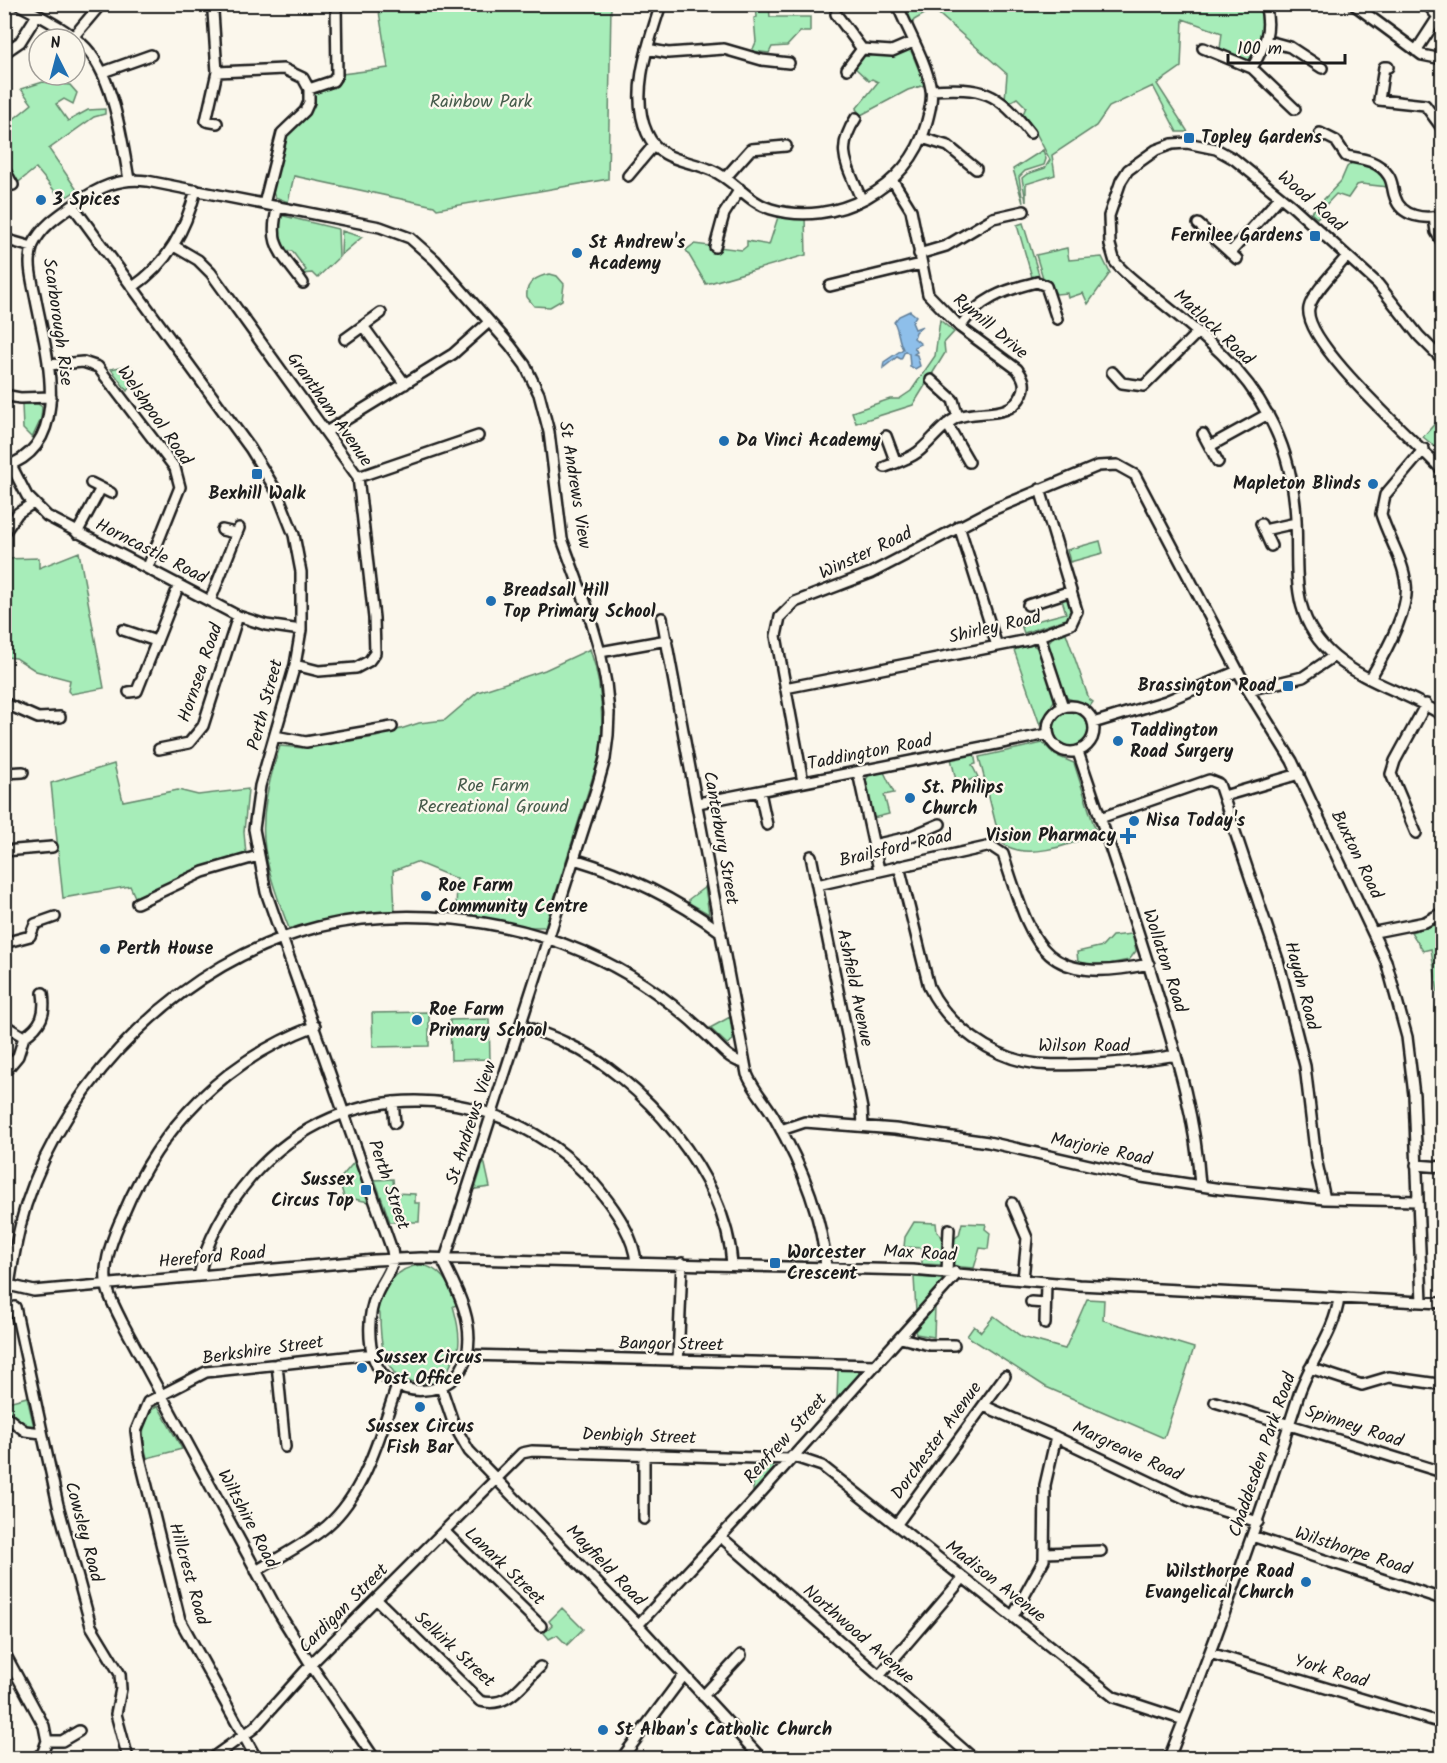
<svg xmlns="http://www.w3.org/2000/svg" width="1447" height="1763" font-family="Kalam,sans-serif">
<rect width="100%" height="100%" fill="#fbf7ec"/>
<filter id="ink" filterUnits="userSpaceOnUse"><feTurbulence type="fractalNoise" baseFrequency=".0167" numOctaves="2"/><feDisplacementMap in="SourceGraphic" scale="12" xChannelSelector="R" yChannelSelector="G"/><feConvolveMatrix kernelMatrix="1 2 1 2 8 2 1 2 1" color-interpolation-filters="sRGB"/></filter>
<g filter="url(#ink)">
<path fill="#a7edb9" stroke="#62846a" stroke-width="1.5" d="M378 5H611L608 179 437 209 434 206 294 176 288 202 275 197 272 191 285 138 309 113 314 94 335 84 342 74 388 68Z
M756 5H769L770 17H810V32H800L787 46 772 47 769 53 752 51 756 42 754 18 757 17Z
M904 5H1260L1265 39 1251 64 1220 49 1222 33 1183 19 1181 67 1157 84 1188 132H1177L1153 86 1109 107 1096 126 1052 155 1055 175 1026 184V202L1022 178 1027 174 1045 168 1050 160 1034 129 1023 114 1026 107 1017 98 1010 102 1005 99 1007 74 933 9 914 20 912 25Z
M909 46 925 85 908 90 861 115 856 109 878 82 872 79 869 81 853 66 863 53 891 54Z
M43 82 70 85 77 93 73 104 64 99 56 104 68 121 88 110 105 109V114L94 117 49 149 77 190 62 200 36 168 15 185 5 163 4 160 11 158 5 144V126L32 104 21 89Z
M1043 150 1046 159 1044 165 1025 171 1019 177 1023 203 1013 169Z
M1353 162C1372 161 1382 171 1389 187L1361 184 1357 185 1348 198 1336 194 1320 211 1321 214 1317 218 1311 213 1341 181 1347 167Z
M280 215 338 229 339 257 317 278 312 273 301 274 306 270 292 251 284 250 277 235Z
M778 217H805L806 255 706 284 686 250 694 244 742 250 747 246V241L769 245Z
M1023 223 1039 275 1032 277 1017 225Z
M342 231 362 237 341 255Z
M1067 248 1069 260 1102 257 1110 273 1088 304 1083 293 1068 298 1067 293 1056 294 1049 281 1043 278 1036 255Z
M550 274 557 276 564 284 562 300 550 307 534 306 527 297C525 283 537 276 550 274Z
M940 320 954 332 944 343 945 353 913 405 856 423 852 412 890 399H899L911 391 935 356Z
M129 365 133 368 135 381 127 391 111 369Z
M22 404H38L42 407 41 419 32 438 23 429Z
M1439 419 1442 423V446L1439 450 1423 437Z
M1100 541 1103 553 1070 562 1067 550Z
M79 552 104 688 71 694 68 691 70 680 36 671 16 658 6 657 5 660V559L39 558V568Z
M1067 598 1071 614 1069 618 1024 633 1021 625 1066 613 1062 600Z
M1066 633 1089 699 1093 702 1090 706 1067 698 1065 695 1048 643 1052 638Z
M1031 644 1038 648 1055 699 1040 725 1014 650Z
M590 649C602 683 604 718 600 754L545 927H531L456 913 457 879 416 862 393 871 395 912 326 920 290 931C260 853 254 826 280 746L304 748 376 737 419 723 445 720 478 692 545 670Z
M1053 729a18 18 0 1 1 36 0a18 18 0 1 1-36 0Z
M1043 743 1055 755 1074 763 1096 832C1072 846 1021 862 1000 841L979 757Z
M974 753 976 764 972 765 978 777 957 785 951 758Z
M114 764 123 801 178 790 198 795 248 789 244 832 246 854 190 873 135 897 130 886 63 898 51 783Z
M884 772 894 793 884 795 889 814 873 818 865 781 869 775Z
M705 887 709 914 689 903V899Z
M1437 924 1442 933V1020L1431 949 1423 951 1411 932Z
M1132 934 1136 951 1129 960 1098 966 1078 962 1077 952 1103 946 1112 936Z
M429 1012V1046L373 1047 372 1013Z
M730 1017 733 1040 727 1044 710 1028Z
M489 1019 490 1059 451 1060 450 1020Z
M484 1160 490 1187 475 1189Z
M355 1161 369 1202 344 1197 339 1180Z
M393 1179 394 1193 415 1194V1203H420L419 1222H390L375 1180Z
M914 1222 936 1223 937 1232 945 1240 944 1265 922 1264V1248L904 1247 905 1237Z
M962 1223 986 1224 985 1229 990 1233 988 1249 980 1248 974 1268 950 1266 951 1241 959 1235Z
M421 1265C443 1268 450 1288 459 1305L453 1306C457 1320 461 1336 458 1350 455 1360 446 1368 447 1377L438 1383 402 1381C382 1364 380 1340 380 1314L377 1312C380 1289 396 1267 421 1265Z
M914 1277 944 1279 916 1311Z
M1087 1299 1104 1300 1103 1320 1194 1348 1164 1438 1046 1387 967 1336 974 1326 981 1332 994 1316 1022 1337 1065 1349Z
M935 1307 934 1337 916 1334 915 1331Z
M838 1369 861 1371V1373L837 1400Z
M27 1397 34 1427 33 1428H27L5 1410 4 1403Z
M158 1406 182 1449 147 1458C143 1445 138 1410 158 1406Z
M754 1463 772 1464 774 1468 753 1492Z
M562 1608 583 1629 567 1645 557 1635 549 1639 544 1633 552 1625 549 1621Z"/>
<path fill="#8ebfea" stroke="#607e98" stroke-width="1.5" d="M910 311 916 316 912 322 915 329 923 326 916 332 914 338 921 344 914 347 917 352 914 354 917 355 920 366 915 369 910 366 909 354 905 351 901 359 897 357 883 368 884 362 903 349C898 340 899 331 894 322L899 316Z"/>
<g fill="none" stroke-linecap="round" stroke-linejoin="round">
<defs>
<path id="minor" d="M18 4C39 16 63 27 81 43 113 71 122 139 129 180
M219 4 215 6 213 12 217 72 284 69 303 78 309 89V102L305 111 282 133 264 204
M661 4C649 42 629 94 647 133 660 162 686 159 711 170 734 179 747 202 771 209 835 228 909 188 926 125 929 114 933 100 931 89 926 61 908 31 897 4
M1353 4 1422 55 1442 59
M1427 4 1438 17
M836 14 862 49 892 51 913 42
M74 36 101 4
M1268 41 1290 47 1322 68
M1203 48 1252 68 1295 109
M647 49 668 53 724 49 762 60 789 63
M1416 51 1442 11
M4 53 20 42 37 15
M1388 67H1384L1379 100 1425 105 1442 128
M1252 68C1265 45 1272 31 1265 4
M847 69 862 49
M103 72 151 55
M217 72 206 121 217 123
M309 89 333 81 337 75 336 4
M931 90C983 87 997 91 1030 133
M856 118C834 151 848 166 861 199
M1320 133 1336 141 1346 156C1362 159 1378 160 1388 175 1393 181 1392 190 1395 197 1401 217 1425 220 1442 215
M922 138 948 146 976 169
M4 169 13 185
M628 176 654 145
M726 177 751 149 786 146
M73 206 250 448 277 492 294 535 301 572V630L295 665 260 786 254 829 266 892 392 1250C396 1268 382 1280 376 1296 368 1313 368 1341 374 1359 389 1403 457 1400 467 1355 475 1321 456 1288 442 1259
M278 206C267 246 281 252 303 283
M1434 217 1436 232 1442 242
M1198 224 1237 259
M4 239 32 247
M174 246 198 260 211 273 358 477 374 618 375 653 369 661 356 668 319 671 295 665
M715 247 724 214 740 189
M1230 253 1280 197
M919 254 946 246 993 218 1024 211
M1347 256C1337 269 1312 293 1309 308 1302 343 1418 443 1442 470
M830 286 921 264
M133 287C168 263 185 231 196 190
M363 326 405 384
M960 327C979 299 1004 290 1037 282L1046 286 1057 319
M345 339 381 313
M1442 359 1419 336 1378 284 1292 206 1234 159 1216 149 1187 143 1172 144 1156 150 1128 170 1121 181 1109 216 1110 245 1115 262C1127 277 1145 289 1160 301 1201 334 1243 367 1268 415 1283 442 1292 474 1295 505 1301 563 1284 614 1335 657 1366 683 1408 693 1442 715
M48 365 83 362 98 367 175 468 180 487 148 567
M1112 372 1122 383 1144 386 1198 332
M931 380 953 400 958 417
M4 395 20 398 51 397
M947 424 969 462
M326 432 453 354 489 322
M1203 434 1218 462
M886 436 896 463
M1210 446 1268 414
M11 465 27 496 47 516 238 616 266 625 301 630
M4 467C75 445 46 352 36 300 33 283 26 262 33 245 41 227 59 215 75 204 97 188 120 177 147 181L380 227 410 238 435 260 510 345 525 365 539 394 549 432 562 539 587 607 600 652 606 683 609 713 608 735 605 759 597 787 445 1259
M885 467C896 463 909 459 918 452 932 441 941 426 956 418 977 408 1010 421 1022 394 1027 384 1023 377 1017 369L960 327 928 294 911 210 893 181
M358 477 478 436
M91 483 111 493
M1261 524 1271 546
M959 526 997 646
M222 530 235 533
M1264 530 1296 523
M4 533 18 513 33 503
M77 533 101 488
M210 601 239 528
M1028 605 1071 591
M662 618 747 1074C753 1089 766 1103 774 1117 800 1162 822 1214 826 1267
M123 630 156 641
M1040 637 1063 707
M600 652 667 640
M1370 679C1383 657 1410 609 1406 584 1403 559 1388 537 1381 514L1385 495 1424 449
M785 688 1028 640 1071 624 1077 611 1040 489
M1248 690 1303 677 1334 656
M129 692 137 691 179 585
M4 703 38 718 60 717
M1048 729a23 23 0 1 1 46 0a23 23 0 1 1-46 0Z
M1093 723 1166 701 1238 671
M275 736 306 742 392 727
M159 749 189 743 203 726 238 616
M1078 752C1106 834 1134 916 1159 999 1178 1060 1196 1121 1200 1185
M858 772 879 870
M4 773 23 772
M803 782 776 636 780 617 795 602 871 573 992 510 1098 466 1117 465 1135 475 1248 690 1292 761 1386 961 1407 1037 1414 1095 1422 1302
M760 792 767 825
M1224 796 1299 774
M698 803 1048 734
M1100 818 1209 780 1219 784 1278 960 1305 1066 1316 1159 1325 1199
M1416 833 1391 774 1395 761 1426 704
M873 845 909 837 940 824
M4 851 52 847
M811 856 862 1109 863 1126
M574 859C628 875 676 899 721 932
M899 866 929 987C948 1026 993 1059 1038 1064 1057 1066 1078 1064 1098 1064 1125 1062 1150 1060 1176 1055
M817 885 991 846 1003 854C1033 945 1040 987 1149 964
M137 903 203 872 258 856
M1375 932 1425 922 1442 913
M4 943 30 936 35 924 55 917
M4 1025 24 1037C42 1025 46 1014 43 993
M521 1025C535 1031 550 1035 564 1042 642 1077 727 1177 732 1264
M315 1026C225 1060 160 1126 123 1215 114 1234 104 1259 106 1280 107 1295 116 1309 122 1322L279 1613 311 1665 374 1758
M8 1068 18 1056 24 1037
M393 1102 395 1123
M781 1130 805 1122 895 1129 988 1142 1142 1177 1221 1189 1325 1199 1417 1201
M1416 1165 1442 1167
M1012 1203 1027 1238 1023 1279
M947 1272 949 1229
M199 1276C207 1238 227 1205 252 1176 344 1071 499 1080 591 1180 610 1202 634 1233 636 1263
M4 1284 34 1291 375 1260 421 1258 913 1270 1079 1285 1442 1303
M9 1286C13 1259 18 1231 26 1205 68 1076 185 960 318 927 405 906 505 918 586 953 632 973 674 1003 710 1038 720 1047 731 1062 745 1063
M1031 1302 1045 1303
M15 1307 58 1505 91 1626 120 1674 121 1689 116 1714 128 1758
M1045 1324 1046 1282
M901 1338 929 1345H954
M467 1355 876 1365
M678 1361 682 1263
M277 1364 285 1447
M1310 1368 1362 1385 1389 1377 1438 1384
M441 1387 454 1425 469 1451 638 1625 761 1758
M1215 1402 1442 1472
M984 1406 1056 1437 1188 1500 1258 1522
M4 1415 25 1431 42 1433
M792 1456 822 1466 1114 1697 1184 1720
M644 1519V1454
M896 1525 1005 1376
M444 1531 541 1626
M1252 1536 1442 1599
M721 1537 973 1758
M1045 1553 1101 1551
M256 1571C279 1557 306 1544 327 1526 366 1492 380 1434 397 1386
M377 1600 480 1701C509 1709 521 1684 540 1667
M1013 1616 1044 1560 1045 1485 1056 1437
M638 1625 749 1506 954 1277 955 1272
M4 1652 44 1726 47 1741
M1210 1653 1442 1723
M879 1676 963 1578
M703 1696 741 1655
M36 1758 43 1752 47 1741H62L79 1731
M212 1758 254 1728 316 1659 522 1453 532 1451 790 1459
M256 1758 180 1620 139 1454 136 1431 148 1402 206 1372 373 1354
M622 1758 684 1675
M1169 1758C1217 1638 1260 1517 1299 1394 1310 1361 1335 1332 1339 1298"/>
</defs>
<use href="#minor" stroke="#1c1c1c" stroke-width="14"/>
<use href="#minor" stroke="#fbf7ec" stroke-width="9"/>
</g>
</g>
<g fill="#1f6fb2" stroke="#fbf7ec" stroke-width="2">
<rect x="1183" y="132" width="12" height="12" rx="3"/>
<circle cx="41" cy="200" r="6"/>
<rect x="1309" y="230" width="12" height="12" rx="3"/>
<circle cx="577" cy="253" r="6"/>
<circle cx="724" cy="441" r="6"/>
<rect x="251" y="468" width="12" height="12" rx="3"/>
<circle cx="1373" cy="484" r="6"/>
<circle cx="491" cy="601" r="6"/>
<rect x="1282" y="680" width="12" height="12" rx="3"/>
<circle cx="1118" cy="741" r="6"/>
<circle cx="910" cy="798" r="6"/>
<circle cx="1134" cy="821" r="6"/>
<path d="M1125 827h6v6h6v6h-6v6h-6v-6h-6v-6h6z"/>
<circle cx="426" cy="896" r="6"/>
<circle cx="105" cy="949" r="6"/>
<circle cx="417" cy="1020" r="6"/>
<rect x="360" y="1184" width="12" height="12" rx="3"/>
<rect x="769" y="1257" width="12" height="12" rx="3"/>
<circle cx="362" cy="1368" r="6"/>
<circle cx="420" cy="1407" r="6"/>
<circle cx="1306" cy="1582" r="6"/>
<circle cx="603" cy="1730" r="6"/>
</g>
<g text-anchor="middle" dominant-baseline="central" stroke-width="4.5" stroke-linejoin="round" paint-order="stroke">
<g font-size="18" fill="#465b4b" stroke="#fbf7ec">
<text x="481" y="102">Rainbow Park</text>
<text x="493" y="786">Roe Farm<tspan x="493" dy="21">Recreational Ground</tspan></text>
</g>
<g font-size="18" font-weight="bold" fill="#1c1c1c" stroke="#fbf7ec" text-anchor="start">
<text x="1201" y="138">Topley Gardens</text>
<text x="53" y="200">3 Spices</text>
<text x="1303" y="236" text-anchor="end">Fernilee Gardens</text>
<text x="589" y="243">St Andrew's<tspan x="589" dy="21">Academy</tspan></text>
<text x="736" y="441">Da Vinci Academy</text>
<text x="1361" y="484" text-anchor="end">Mapleton Blinds</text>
<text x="257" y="494" text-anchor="middle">Bexhill Walk</text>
<text x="503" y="591">Breadsall Hill<tspan x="503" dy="21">Top Primary School</tspan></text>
<text x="1276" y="686" text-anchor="end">Brassington Road</text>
<text x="1130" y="731">Taddington<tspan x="1130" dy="21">Road Surgery</tspan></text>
<text x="922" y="788">St. Philips<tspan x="922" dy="21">Church</tspan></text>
<text x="1146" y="821">Nisa Today's</text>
<text x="1116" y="836" text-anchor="end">Vision Pharmacy</text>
<text x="438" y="886">Roe Farm<tspan x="438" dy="21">Community Centre</tspan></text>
<text x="117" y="949">Perth House</text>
<text x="429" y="1010">Roe Farm<tspan x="429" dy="21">Primary School</tspan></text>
<text x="354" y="1180" text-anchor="end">Sussex<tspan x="354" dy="21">Circus Top</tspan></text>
<text x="787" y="1253">Worcester<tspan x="787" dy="21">Crescent</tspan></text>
<text x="374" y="1358">Sussex Circus<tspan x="374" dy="21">Post Office</tspan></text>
<text x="420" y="1427" text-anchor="middle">Sussex Circus<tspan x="420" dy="21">Fish Bar</tspan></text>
<text x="1294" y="1572" text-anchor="end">Wilsthorpe Road<tspan x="1294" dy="21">Evangelical Church</tspan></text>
<text x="615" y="1730">St Alban's Catholic Church</text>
</g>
<g font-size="18" fill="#1c1c1c" stroke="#fbf7ec">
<text transform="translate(1311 202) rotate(41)">Wood Road</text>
<text transform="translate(57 322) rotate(82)">Scarborough Rise</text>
<text transform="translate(990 327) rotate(40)">Rymill Drive</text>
<text transform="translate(1213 328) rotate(43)">Matlock Road</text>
<text transform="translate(329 410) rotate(55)">Grantham Avenue</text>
<text transform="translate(154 416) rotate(55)">Welshpool Road</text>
<text transform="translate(574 485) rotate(81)">St Andrews View</text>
<text transform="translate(151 552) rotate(27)">Horncastle Road</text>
<text transform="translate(866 554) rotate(-25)">Winster Road</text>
<text transform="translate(995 628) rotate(-13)">Shirley Road</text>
<text transform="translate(201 673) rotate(-71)">Hornsea Road</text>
<text transform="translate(266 705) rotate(-75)">Perth Street</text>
<text transform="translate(870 753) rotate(-11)">Taddington Road</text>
<text transform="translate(720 838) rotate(80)">Canterbury Street</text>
<text transform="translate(896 849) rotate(-13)">Brailsford Road</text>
<text transform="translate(1356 855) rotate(64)">Buxton Road</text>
<text transform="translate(1164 961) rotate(72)">Wollaton Road</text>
<text transform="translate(1301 986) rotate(75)">Haydn Road</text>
<text transform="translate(854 988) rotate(78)">Ashfield Avenue</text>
<text x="1084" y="1046">Wilson Road</text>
<text transform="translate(472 1123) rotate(-72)">St Andrews View</text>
<text transform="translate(1101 1150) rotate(12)">Marjorie Road</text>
<text transform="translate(388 1185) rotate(71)">Perth Street</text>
<text transform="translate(920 1254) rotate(3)">Max Road</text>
<text transform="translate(212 1258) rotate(-5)">Hereford Road</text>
<text transform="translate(671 1345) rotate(1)">Bangor Street</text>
<text transform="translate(263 1351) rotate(-8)">Berkshire Street</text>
<text transform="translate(1354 1427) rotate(18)">Spinney Road</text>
<text transform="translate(639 1437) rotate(2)">Denbigh Street</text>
<text transform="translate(786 1439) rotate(-48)">Renfrew Street</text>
<text transform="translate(937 1441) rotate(-54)">Dorchester Avenue</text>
<text transform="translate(1127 1452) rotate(25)">Margreave Road</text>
<text transform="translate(1263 1455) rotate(-71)">Chaddesden Park Road</text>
<text transform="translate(247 1519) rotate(62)">Wiltshire Road</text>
<text transform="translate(83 1532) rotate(75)">Cowsley Road</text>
<text transform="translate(1353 1552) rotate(18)">Wilsthorpe Road</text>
<text transform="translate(605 1566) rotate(46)">Mayfield Road</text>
<text transform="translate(504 1567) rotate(44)">Lanark Street</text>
<text transform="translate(188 1574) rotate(74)">Hillcrest Road</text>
<text transform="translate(995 1582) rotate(38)">Madison Avenue</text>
<text transform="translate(344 1609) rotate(-45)">Cardigan Street</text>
<text transform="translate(858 1635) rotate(41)">Northwood Avenue</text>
<text transform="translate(454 1650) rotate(43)">Selkirk Street</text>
<text transform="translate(1331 1672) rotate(17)">York Road</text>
</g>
</g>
<rect width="1447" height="1763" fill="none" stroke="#fbf7ec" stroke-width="24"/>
<rect x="12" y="12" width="1423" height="1739" fill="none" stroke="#1c1c1c" stroke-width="2" filter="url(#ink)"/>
<g transform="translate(57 57) rotate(354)"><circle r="28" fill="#fbf7ec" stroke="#a29f99" stroke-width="1.5"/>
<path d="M0-4.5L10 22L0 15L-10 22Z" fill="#1f6fb2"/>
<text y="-9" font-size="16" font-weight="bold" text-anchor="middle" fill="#1c1c1c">N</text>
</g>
<path d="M1228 54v9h117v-9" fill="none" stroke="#1c1c1c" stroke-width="3"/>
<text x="1237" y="54" font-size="18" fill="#1c1c1c" stroke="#fbf7ec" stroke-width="4.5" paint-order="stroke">100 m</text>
</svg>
